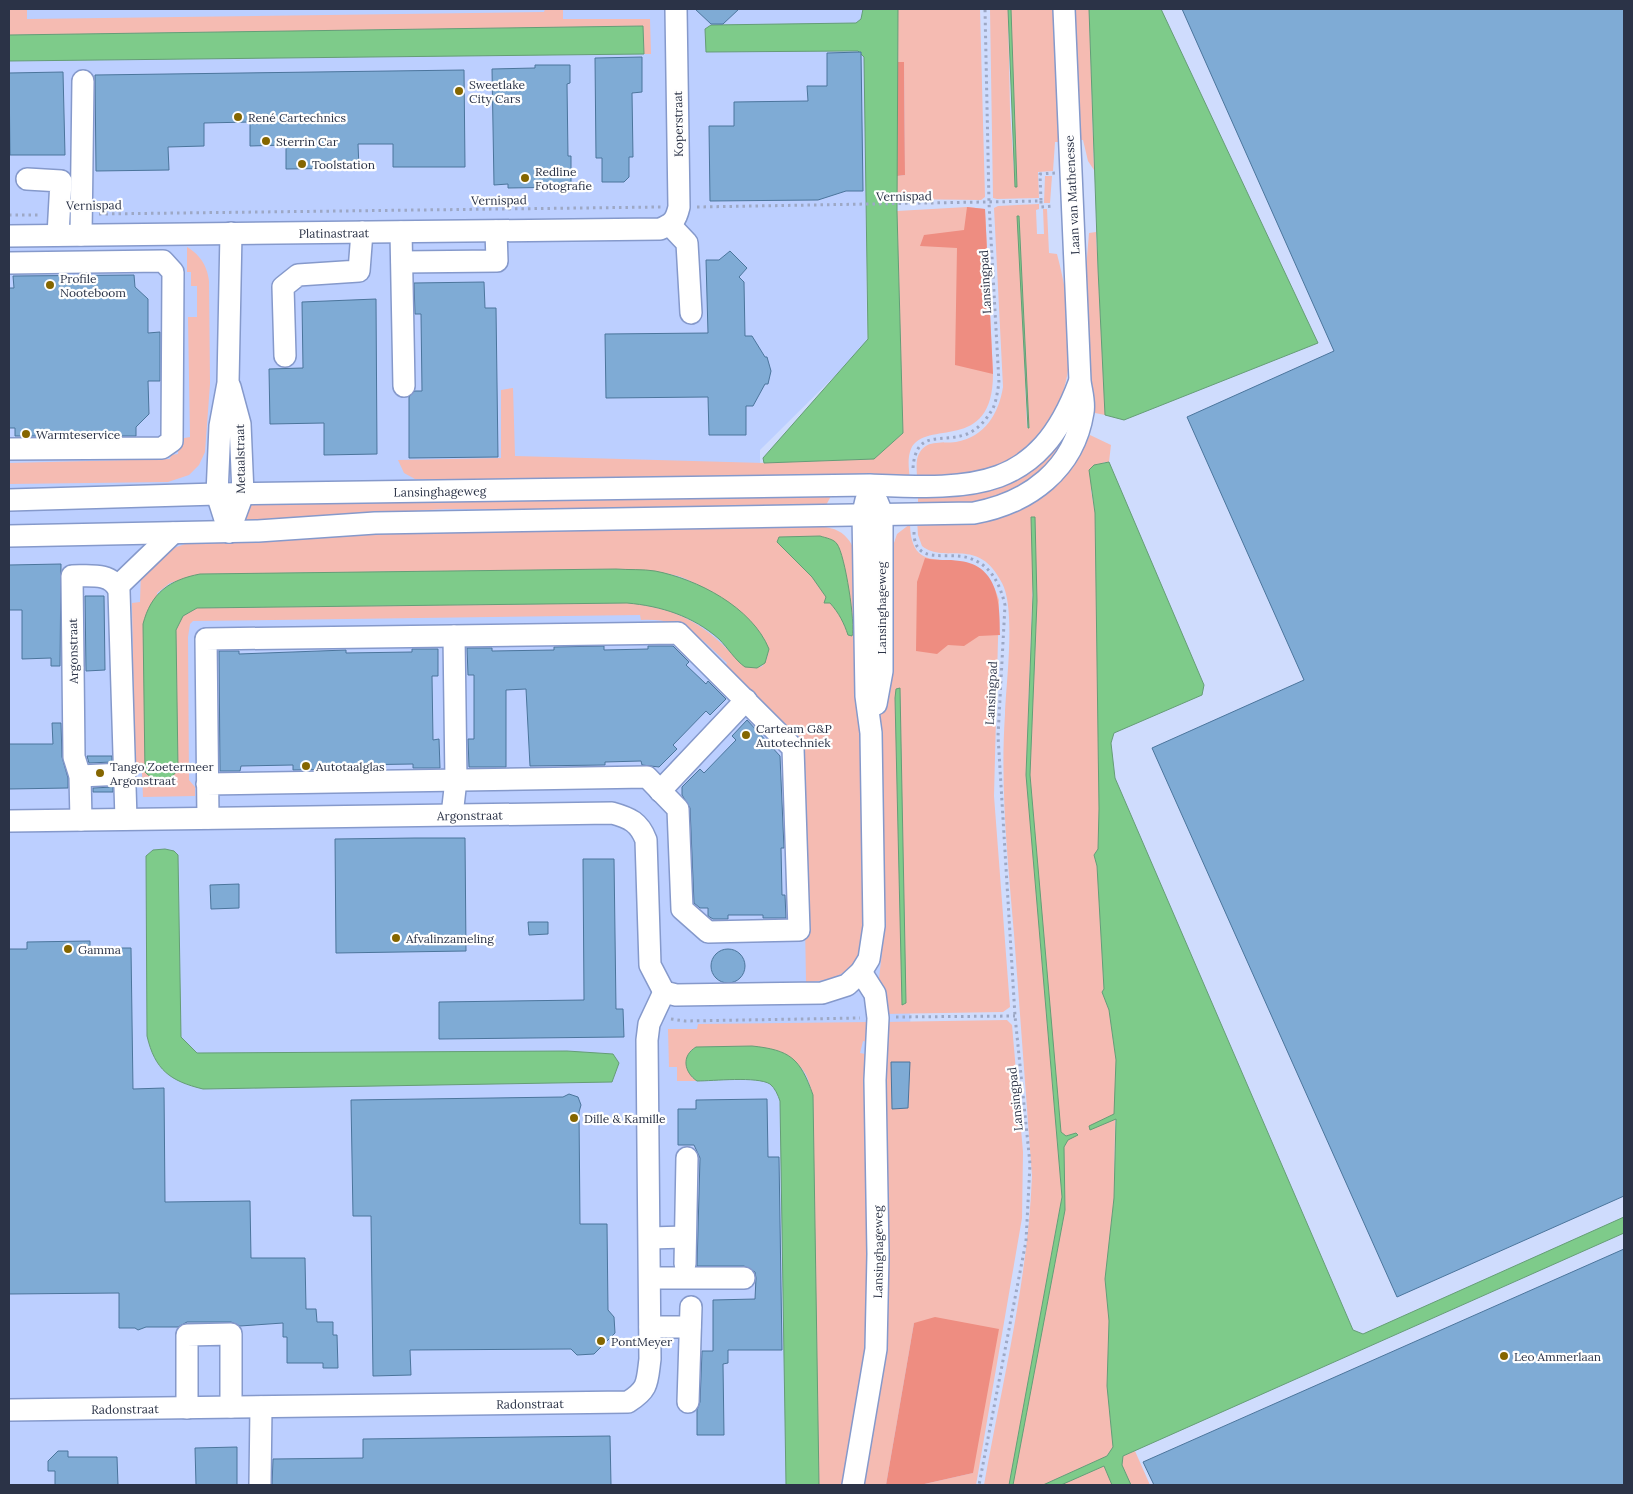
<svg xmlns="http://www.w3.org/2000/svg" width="1633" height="1494" font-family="Lora,serif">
<rect width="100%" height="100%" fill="#cfdcfd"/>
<path fill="#bccfff" d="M9 9H864L867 344 760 450V549L906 707 913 1210 873 1485H9Z"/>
<path fill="#f5bbb2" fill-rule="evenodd" d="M9 9H27V19L544 12 545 9H563V19H650L651 54H644L643 26 9 35Z
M898 9H980L985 197 981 200 897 199V176L905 175 904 62H898Z
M990 9H1008L1010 110 1015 187 1017 186 1011 9H1057L1060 142H1055L1053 171 1038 172 1039 198 997 199 993 198Z
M1073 9H1089L1094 170 1088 161 1083 140H1079Z
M1045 176H1052L1050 203H1044Z
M1039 204V209L1036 210 1037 234H1044L1043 209H1047L1049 253 1057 254C1074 320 1083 392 1031 445 1018 457 1000 470 982 474 961 478 938 477 917 478 917 470 915 459 920 452 928 439 943 444 956 442 985 437 999 413 1003 387L994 208 998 206ZM1018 216H1019L1029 428H1027Z
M967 207 985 209 993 374C993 455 925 418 911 449 907 458 909 470 910 480L494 484 461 479H415L404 473 398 460 501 458V390L513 388 515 456 764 463 874 459 903 433 897 211Z
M1096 232 1105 415 1090 412 1085 282 1089 233Z
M187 247C200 255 207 265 209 281L210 384 205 452 199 465 189 475 168 482 9 484V463L170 459 171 455 178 454 179 439 190 437 188 317H197V286H191V272H187Z
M1066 428 1071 432 1038 478 1011 495 971 506H918V495H973L1002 486Z
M1090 435 1111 445 1109 462H1104L1091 490 1095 513 1099 809 1098 849 1094 855 1097 866 1104 989 1102 992 1109 1010 1116 1060 1114 1198 1105 1279 1109 1321 1107 1386 1113 1447 1107 1456 1043 1485H1013L1065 1210 1064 1147 1068 1140 1078 1134 1076 1133 1066 1136 1061 1133 1059 1119 1030 775 1037 601 1035 517 1026 775 1062 1197 1009 1485H984C1002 1383 1028 1280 1032 1176 1026 1095 1020 1014 1014 934 1008 861 1000 788 1005 714 1006 683 1016 609 1002 583 978 535 946 565 922 546L918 535 917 520 983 518 1083 439H1088Z
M831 496 824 509H444L242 522 250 504Z
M910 524C911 593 978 527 999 600L994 796 1010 1007 1003 1012 883 1014 879 978 882 953V894L880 716 892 549 897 534ZM900 689 906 1003 902 1005 895 698Z
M800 526C834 526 848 527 859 562L864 932C860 968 841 981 806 982L802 739 724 668 727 663C698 636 684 618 641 620L640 615 193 621 190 624 188 637 189 780 195 787V796L143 797 142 773H138L135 767 132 603 140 602 141 572 159 553 194 541 339 533ZM616 569C637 570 657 571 678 576 701 583 793 637 761 667L741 664C707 625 679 608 627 603L197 608 183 616 176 630 178 768 157 593 170 583 200 574Z
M1007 1020 1012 1025 1023 1152 1022 1218 976 1485H920L973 1473 914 1323 886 1485H862L883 1022Z
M870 1022 867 1042 863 1041 860 1053 865 1054 864 1059H866L869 1292 866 1354 844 1485H819L813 1095C810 1088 809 1079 805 1073 786 1041 728 1047 696 1047L690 1051 692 1077 697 1081H677V1067H669L668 1029H697L698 1024Z
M1135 1451 1150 1485H1131L1122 1465 1123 1456Z
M1104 1466 1112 1485H1061Z"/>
<path fill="#ee8d81" d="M898 62H904L905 175 897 176Z
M967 207 985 209 993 374 955 365 957 248 920 246 924 235 964 230Z
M925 558C937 561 948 559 960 561 999 566 1000 604 1000 635L979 636 964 646 948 645 937 654 916 651 917 582Z
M935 1317 999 1329 973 1473 920 1485H886L914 1323Z"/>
<path fill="#7ecb8a" stroke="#659d76" d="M863 9H898L897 211 903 433 874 459 764 463 763 458 868 339 864 57 858 51H848L706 52 705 29 711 25 856 23 861 19Z
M1008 9H1011L1017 187H1015Z
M1089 9H1161L1318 343 1124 420 1105 415 1098 269Z
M643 26 644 54 9 61V35Z
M1017 216H1019L1029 428H1028Z
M1109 462 1204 685 1202 695 1114 733 1111 743 1115 778 1353 1330 1363 1334 1624 1217V1233L1123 1456 1122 1465 1131 1485H1112L1104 1466 1061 1485H1043L1107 1456 1113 1447 1107 1386 1109 1321 1105 1279 1114 1198 1116 1119 1090 1130 1089 1126 1114 1114 1116 1060 1109 1010 1102 992 1104 989 1097 866 1094 855 1098 849 1099 809 1095 513 1089 470 1094 465Z
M1031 517H1035L1037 601 1030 775 1061 1132 1066 1136 1076 1133 1078 1135 1068 1140 1064 1147 1065 1210 1013 1485H1009L1062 1197 1026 775 1033 595Z
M820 536C826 538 834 539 837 544 845 554 856 626 852 636L848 635C844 623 839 613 830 603H824L826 597 812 577 777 542 779 537Z
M616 569C629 570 643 569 655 571 697 579 752 607 769 649L765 663 757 668 745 667C735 660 728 648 719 639 693 616 661 606 627 603L197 608 183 616 176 630 178 768C172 783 155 783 145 772L143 624C151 593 169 580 200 574Z
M900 688 906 1003 902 1005 895 698 896 689Z
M165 849 174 851 178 855 181 1037 197 1053 567 1051 613 1054 619 1063 612 1082 203 1089C170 1081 155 1070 147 1036L146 856 153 850Z
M752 1046C790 1050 800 1058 813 1095L819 1485H786L780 1101C778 1095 775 1088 770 1084 757 1076 713 1081 697 1081 684 1072 681 1056 696 1047Z"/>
<path fill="#7fabd5" stroke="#4b759c" d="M695 9H739L723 24H711Z
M1182 9H1624V1196L1397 1297 1152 748 1304 680 1187 417 1334 351Z
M861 52 863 191H846L818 200 710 201 709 126H734V102L808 101 807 86H827V53Z
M642 57V92L632 93 633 157H629V177L624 182H602V158H596L595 58Z
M535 65H570V83L567 84 568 156H571V187L508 188V184L494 185 492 69 535 68Z
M464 70 465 167H393V144H358L359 168 286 169V145L250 146V122L204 123V146L168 147 169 170 96 171 95 75Z
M63 72 65 155H10L9 73Z
M730 251 747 268 739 277 744 282 745 336H752L765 357H767L771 371 768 384H765L753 406H746V435H709L708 397 606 398 605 334 708 333 706 260H719Z
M134 275 135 287 148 299V333L160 332V381H148L149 414 136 427V436H15V428H9V288H14L13 276Z
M484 282 485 308H496L498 457 409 458V397L415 391H422L421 314H415L414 283Z
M376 299 377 454 324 455V423L270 424 269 369 303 368 302 302Z
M61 564 60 666H51V658L22 659V610H9V565Z
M85 596H104L105 670 86 671Z
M604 646V650L648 649V646H673L689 662 686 665 706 684 708 681 726 699 710 715 706 711 673 745 677 749 659 767 642 765 641 761 605 762V765L530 766 526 689 506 690V767H469L468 739H474V675H468L467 648H492V651L554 650V647Z
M412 649H438V676H432L433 740 439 739 440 768H413V764L347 765V769L293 770V765L241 766 240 771H220L219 651H239V654L346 650V653L412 652Z
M747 720 780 756 784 848H781L782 895H785L786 918H763V915H728V919H713L708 916V908H700L694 903 690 808 682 795V787L700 769 704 773 736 740 732 736Z
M52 723H61L62 757 68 778V788L9 789V744H53Z
M87 756H112V762L89 763Z
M113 787V792H93V788Z
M415 838H465L466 951 336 953 335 839Z
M583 859H614L616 1009H623L624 1037 439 1039V1002L584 1000Z
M239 884V908L211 909 210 885Z
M528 922H548V934L529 935Z
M90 941V948H131L133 1089 164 1088 165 1202 250 1201 251 1258H305L306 1309H316L317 1322H333V1335H337L338 1368H323V1363H287V1337H283V1323L240 1326 231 1322H187L178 1327H146L138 1330 135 1328H119V1293L9 1294V949H27V942Z
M711 966a17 17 0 1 1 34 0a17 17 0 1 1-34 0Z
M891 1062H910L908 1108 892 1109Z
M569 1094 578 1097 581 1105 579 1112 580 1224H607L608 1310 614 1317 615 1333 594 1354 577 1355 571 1349 410 1350 411 1375 373 1376 371 1216H353L351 1100 563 1097Z
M767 1099 768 1157H779L782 1350H728V1363L723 1364 724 1435H697V1410L700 1402 702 1351H713V1300L755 1299 756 1278 755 1272 744 1266H697L700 1158 694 1145H678V1109H696V1100Z
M1624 1249V1485H1154L1143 1462Z
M610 1436 611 1485H272L273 1459 363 1458V1439Z
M237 1447V1485H196L195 1448Z
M58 1451H68V1457H117L118 1485H55V1471H48V1461Z"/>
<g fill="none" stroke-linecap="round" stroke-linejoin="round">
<defs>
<g id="minor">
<path d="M27 179 61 181 58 235"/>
<path d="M670 225 687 243 691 313"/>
<path d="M401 232 404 386"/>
<path d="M81 235 83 81"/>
<path id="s1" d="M9 236 660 229C673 224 676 220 679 207L676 9"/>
<path d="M402 262 497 261 496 231"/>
<path d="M9 263 163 261 173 272 172 441 162 448 9 449"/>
<path d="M285 356 283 287 298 275 359 271 362 232"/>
<path id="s2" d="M9 500 217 494 870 485C972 489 1038 493 1079 383"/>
<path d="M229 532 217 494 220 426 228 383 231 233"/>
<path d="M229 532 243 494 240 424 230 387"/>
<path d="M9 536 258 531 375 523 974 513C1029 503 1074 469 1083 412 1085 402 1081 390 1080 381L1064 9"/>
<path d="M118 586 173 533"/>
<path d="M876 704 882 671V513L877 501"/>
<path d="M80 776 124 774"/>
<path d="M207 784 647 777 678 809 682 909 708 932 799 930 793 748 678 633 206 639 208 818"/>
<path d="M660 791 746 700"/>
<path d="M452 815 456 780 454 636"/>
<path d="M81 820 80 776 74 757 72 576C89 576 112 572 119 591L126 819"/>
<path id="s3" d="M9 821 612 813C630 818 639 822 646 840L650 965 664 992"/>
<path d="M664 992 676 995 822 993 847 985 861 972 869 959 874 926 871 733 866 696 863 513 866 500"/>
<path d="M650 1238 685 1237"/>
<path d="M685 1264 687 1158"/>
<path d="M650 1278H744"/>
<path d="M650 1327H690"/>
<path d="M688 1402 691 1307"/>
<path d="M187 1408V1335L231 1334V1407"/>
<path id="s4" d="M9 1410 628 1402C649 1389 647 1382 650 1359L647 1040 649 1024 664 992"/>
<path d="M260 1485 261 1407"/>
<path id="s5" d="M853 1485 876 1349 878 1254 875 1080 878 1018 875 994 861 972"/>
</g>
</defs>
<use href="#minor" stroke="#8599cb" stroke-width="24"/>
<path stroke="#9da8c5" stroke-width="3" stroke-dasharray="2.5 4" stroke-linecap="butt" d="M1041 201V207L1054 206
M697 207 1041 201 1040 174 1055 173
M99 214 661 207
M9 215H41
M913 468C916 428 941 444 967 434 977 430 985 421 990 413 996 406 997 393 999 383L989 203 985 9
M914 532C914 566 947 551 969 558 991 565 1000 584 1005 605L998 736 1015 1016 1030 1164 1026 1241 979 1485
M896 1017 1015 1016
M671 1019 685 1021 860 1018"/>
<use href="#minor" stroke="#fff" stroke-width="21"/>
</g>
<g fill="#856600" stroke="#fefefe" stroke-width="2">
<circle cx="459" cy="91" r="5"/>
<circle cx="238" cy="117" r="5"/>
<circle cx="266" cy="141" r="5"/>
<circle cx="302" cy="164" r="5"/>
<circle cx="525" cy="178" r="5"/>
<circle cx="50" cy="285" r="5"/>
<circle cx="26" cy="434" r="5"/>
<circle cx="746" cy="735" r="5"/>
<circle cx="306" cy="766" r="5"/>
<circle cx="100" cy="773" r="5"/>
<circle cx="396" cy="938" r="5"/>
<circle cx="68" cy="949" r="5"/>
<circle cx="574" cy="1118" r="5"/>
<circle cx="601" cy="1341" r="5"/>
<circle cx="1504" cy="1356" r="5"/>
</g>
<g text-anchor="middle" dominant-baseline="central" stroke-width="4.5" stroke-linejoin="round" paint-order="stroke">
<g font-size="12" fill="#2b3347" stroke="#fefefe" text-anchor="start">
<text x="469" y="84">Sweetlake<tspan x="469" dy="14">City Cars</tspan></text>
<text x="248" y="117">René Cartechnics</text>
<text x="276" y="141">Sterrin Car</text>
<text x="312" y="164">Toolstation</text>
<text x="535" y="171">Redline<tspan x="535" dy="14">Fotografie</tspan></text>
<text x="60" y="278">Profile<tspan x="60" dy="14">Nooteboom</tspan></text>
<text x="36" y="434">Warmteservice</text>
<text x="756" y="728">Carteam G&amp;P<tspan x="756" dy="14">Autotechniek</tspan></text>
<text x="110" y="766">Tango Zoetermeer<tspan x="110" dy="14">Argonstraat</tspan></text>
<text x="316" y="766">Autotaalglas</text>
<text x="406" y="938">Afvalinzameling</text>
<text x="78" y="949">Gamma</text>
<text x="584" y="1118">Dille &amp; Kamille</text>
<text x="611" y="1341">PontMeyer</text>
<text x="1514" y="1356">Leo Ammerlaan</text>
</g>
<g font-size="12" fill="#2b3347" stroke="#fefefe">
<text transform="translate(678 124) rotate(-91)">Koperstraat</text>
<text transform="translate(1072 195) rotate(-93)">Laan van Mathenesse</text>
<text transform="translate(904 196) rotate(-1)">Vernispad</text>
<text transform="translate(499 200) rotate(-1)">Vernispad</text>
<text transform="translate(94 205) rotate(-1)">Vernispad</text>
<text stroke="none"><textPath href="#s1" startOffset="325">Platinastraat</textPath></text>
<text transform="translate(985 282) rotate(-93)">Lansingpad</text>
<text transform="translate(240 459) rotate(-91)">Metaalstraat</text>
<text stroke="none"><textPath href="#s2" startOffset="431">Lansinghageweg</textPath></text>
<text transform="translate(881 608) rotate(-90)">Lansinghageweg</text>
<text transform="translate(73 651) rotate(-91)">Argonstraat</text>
<text transform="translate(991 693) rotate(-87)">Lansingpad</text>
<text stroke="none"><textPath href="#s3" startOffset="461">Argonstraat</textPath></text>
<text transform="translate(1015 1099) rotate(-96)">Lansingpad</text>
<text stroke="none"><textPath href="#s5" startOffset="235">Lansinghageweg</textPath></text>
<text stroke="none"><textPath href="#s4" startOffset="521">Radonstraat</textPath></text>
<text stroke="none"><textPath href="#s4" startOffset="116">Radonstraat</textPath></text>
</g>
</g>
<rect width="1633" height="1494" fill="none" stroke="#2b3347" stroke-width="20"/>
</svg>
